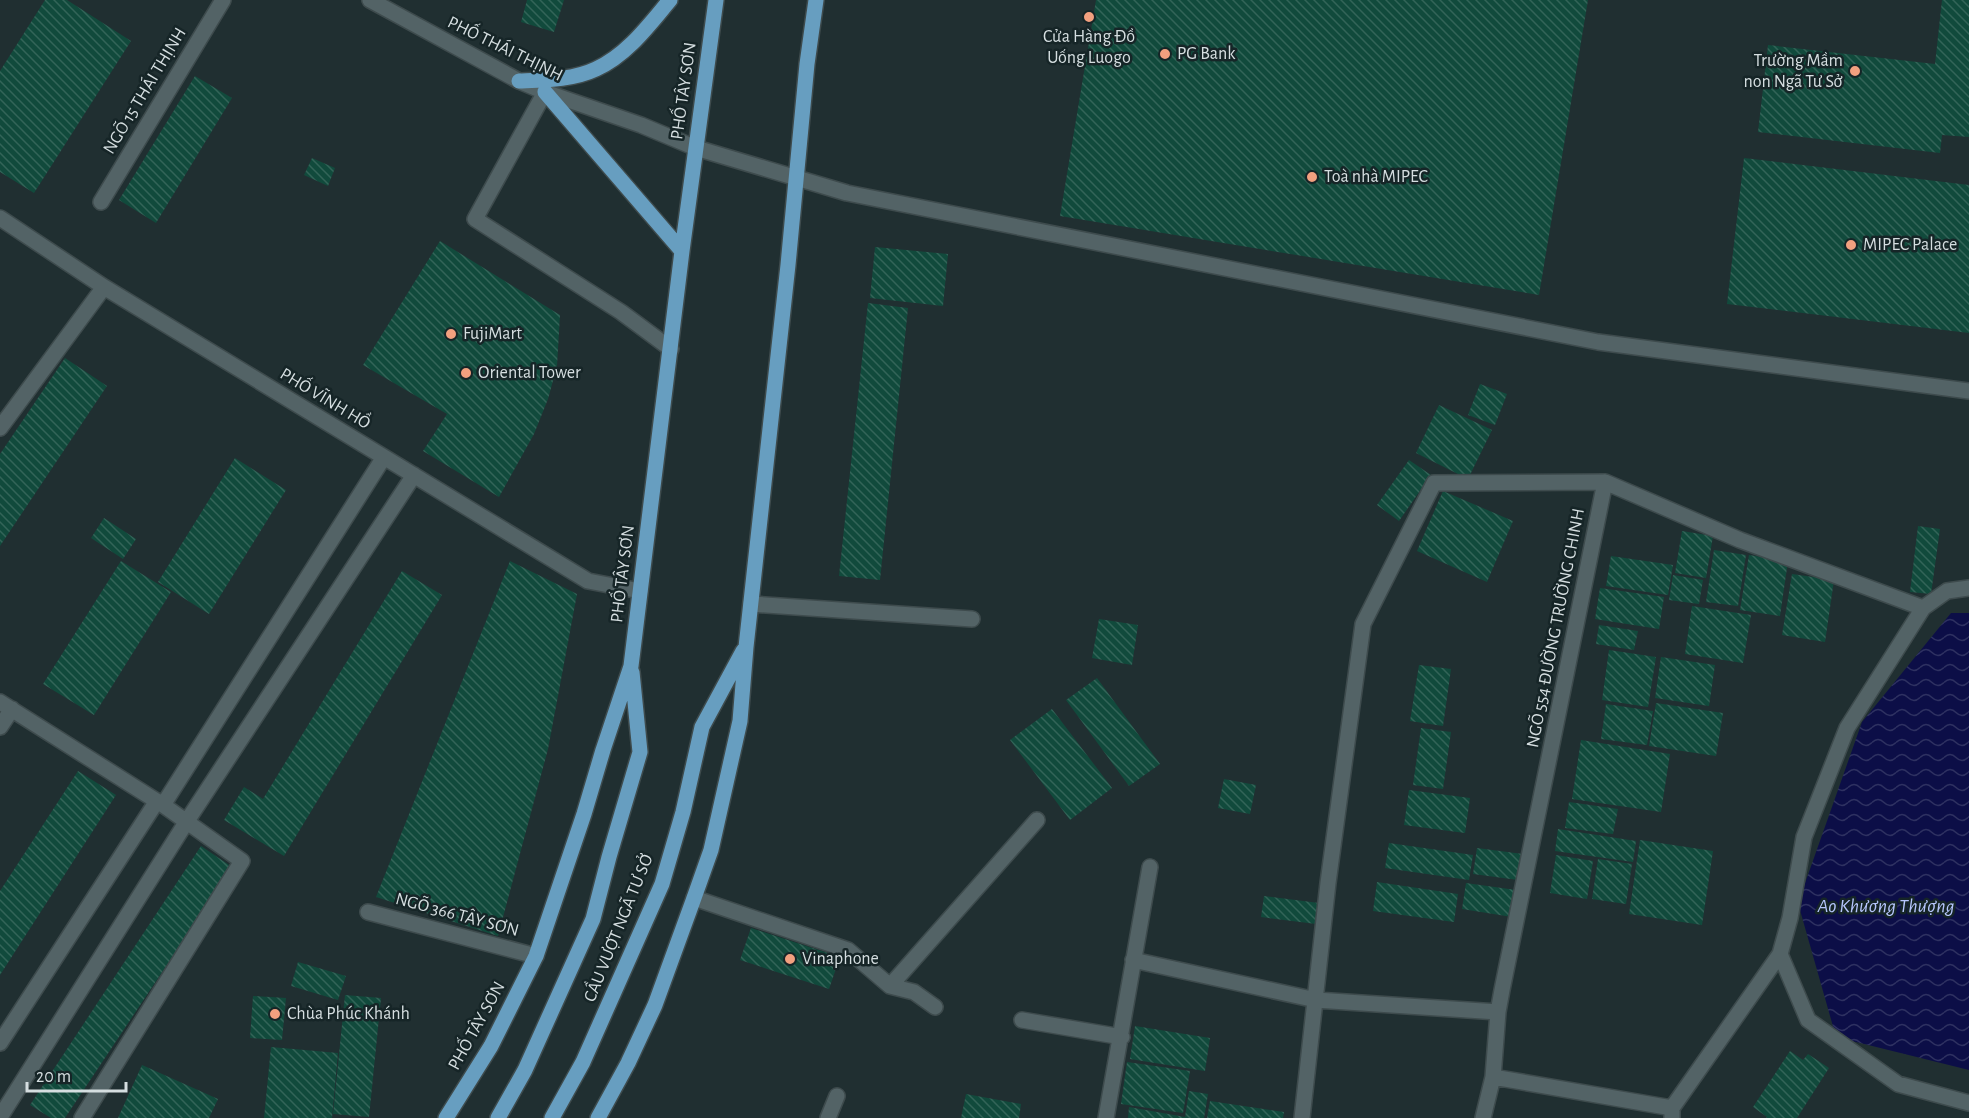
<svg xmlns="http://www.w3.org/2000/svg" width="1969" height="1118" font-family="'Alegreya Sans',sans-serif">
<defs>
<pattern id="water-waves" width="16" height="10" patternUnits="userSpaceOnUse" patternTransform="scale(1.5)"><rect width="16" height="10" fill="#0c0e47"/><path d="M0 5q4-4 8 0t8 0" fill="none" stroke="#2e3161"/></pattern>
<pattern id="building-back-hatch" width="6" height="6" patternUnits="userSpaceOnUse" patternTransform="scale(1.5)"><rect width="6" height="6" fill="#114a3c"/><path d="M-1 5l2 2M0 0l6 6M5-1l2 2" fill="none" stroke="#336458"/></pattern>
</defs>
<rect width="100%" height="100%" fill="#202f31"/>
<path fill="url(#water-waves)" d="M1951 613H1969V1070L1836 1037 1798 903 1862 722Z"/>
<path fill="url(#building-back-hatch)" d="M45 0H67L131 41 34 193 0 172V71Z
M527 0H564L554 32 521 22Z
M1096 0H1588L1539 295 1060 216Z
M1942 0H1969V137L1942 135 1940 153 1758 132 1768 45 1935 64Z
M195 76 232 98 156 223 119 200Z
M312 158 335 168 328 186 304 175Z
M1744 158 1969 185V333L1727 304Z
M440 241 560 315 557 366 548 399 534 434 499 497 423 451 447 414 363 365Z
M875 247 948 254 943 306 870 298Z
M868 303 908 308 880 580 839 576Z
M65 358 107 386 0 546V454Z
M1480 384 1507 394 1495 425 1468 415Z
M1439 405 1492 430 1468 479 1416 453Z
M235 458 286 490 209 614 158 582Z
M1409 460 1431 475 1399 521 1377 505Z
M1443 491 1513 521 1487 582 1417 551Z
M104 518 136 539 123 559 91 538Z
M1918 526 1940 529 1931 594 1910 592Z
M1682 531 1713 536 1706 578 1675 573Z
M1714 550 1746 555 1738 606 1706 602Z
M1749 555 1788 561 1780 616 1740 610Z
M1611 556 1673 565 1668 595 1606 586Z
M121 561 171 592 94 715 43 684Z
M510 561 577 594 548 749 498 936 376 897Z
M402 571 442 595 284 856 224 820 244 787 263 799Z
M1792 574 1834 580 1825 642 1782 635Z
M1673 575 1703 580 1699 604 1669 600Z
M1600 588 1664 597 1659 629 1595 619Z
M1692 606 1751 615 1743 663 1685 654Z
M1099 619 1138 625 1132 665 1092 658Z
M1599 625 1638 631 1634 650 1596 644Z
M1609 650 1656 657 1648 707 1602 700Z
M1661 657 1715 665 1709 706 1655 698Z
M1419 665 1451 669 1443 726 1410 721Z
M1097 678 1160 764 1129 786 1066 700Z
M1656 703 1723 713 1716 756 1649 746Z
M1606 704 1653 711 1647 745 1601 739Z
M1052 709 1112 788 1070 820 1010 740Z
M1421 728 1451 732 1443 789 1413 785Z
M1581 740 1670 754 1661 812 1572 799Z
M78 771 116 795 0 975V891Z
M1224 779 1256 785 1250 814 1218 808Z
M1409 790 1470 798 1465 833 1404 825Z
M1569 802 1618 809 1613 834 1565 828Z
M1558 829 1636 841 1633 862 1555 851Z
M1640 840 1713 851 1702 925 1629 914Z
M1389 843 1473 855 1469 880 1385 868Z
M201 846 232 867 65 1118H51L30 1105Z
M1477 848 1523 854 1518 880 1473 874Z
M1556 855 1593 861 1587 899 1550 893Z
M1598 859 1632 864 1626 904 1592 899Z
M1377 882 1458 894 1454 922 1373 911Z
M1466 883 1516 890 1512 917 1462 909Z
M1264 896 1319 903 1316 924 1261 917Z
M751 928 840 957 829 989 740 960Z
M298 962 346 976 338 1000 291 986Z
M345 995 381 998 369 1117 333 1114Z
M253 996 286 998 282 1040 250 1038Z
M1135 1026 1210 1038 1205 1071 1130 1059Z
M271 1047 338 1053 332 1118H264Z
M1790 1051 1803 1060 1808 1054 1829 1068 1797 1118H1766L1767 1117 1753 1107Z
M1127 1062 1190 1071 1183 1113 1121 1104Z
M142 1065 218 1099 209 1118H118Z
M1189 1091 1208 1094 1204 1118H1128L1129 1107 1185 1117Z
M966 1094 1021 1104 1019 1118H961Z
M1210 1101 1284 1112 1283 1118H1207Z"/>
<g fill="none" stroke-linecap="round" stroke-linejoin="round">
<defs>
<path id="minor" d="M370 0 519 81 545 92 641 125 696 148 847 193 1598 342 1969 391
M545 92 475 219 621 312 671 349
M101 202 223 0
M0 218 104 287 588 581 640 591
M0 428 104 287
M1969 588 1947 591 1923 608 1847 728 1804 837 1790 918 1780 954 1808 1020 1898 1084 1969 1103
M751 604 972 619
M0 702 163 805 242 861 82 1118
M0 727 12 709
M163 805 384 457
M694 898 848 950 890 986 914 992 935 1007
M368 912 536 956
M1133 960 1316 1000 1498 1012
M890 986 1037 820
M1022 1020 1122 1037
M0 1043 157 801
M1493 1077 1672 1108
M2 1114 187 821 414 475
M828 1118 837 1096
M1106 1118 1150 867
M1302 1118 1328 883 1363 624 1434 483 1605 482 1740 540 1923 608
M1483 1118 1493 1077 1498 1012 1502 990 1605 482
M1672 1118V1108L1780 954"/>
<path id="major" d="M519 81C544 80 573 80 596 69 627 55 649 25 670 0
M545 92 682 251
M446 1118 491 1046 536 956 584 814 603 750 631 666 682 251 716 0
M498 1118 525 1070 593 919 609 857 640 752 632 672
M552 1118 583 1062 662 884 683 812 702 727 743 651
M598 1118 628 1063 655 1005 694 898 711 850 740 721 746 647 788 265 807 64 816 0"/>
</defs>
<use href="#minor" stroke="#3e4b4d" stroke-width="18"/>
<use href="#major" stroke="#3e4b4d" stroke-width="18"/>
<use href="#minor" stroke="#536366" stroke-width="15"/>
<use href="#major" stroke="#679ec0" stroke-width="15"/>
</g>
<g fill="#f2a07f" stroke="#162527" stroke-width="2">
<circle cx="1089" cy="17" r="6"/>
<circle cx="1165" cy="54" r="6"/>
<circle cx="1855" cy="71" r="6"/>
<circle cx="1312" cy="177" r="6"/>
<circle cx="1851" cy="245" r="6"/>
<circle cx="451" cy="334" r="6"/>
<circle cx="466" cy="373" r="6"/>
<circle cx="790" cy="959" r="6"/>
<circle cx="275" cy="1014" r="6"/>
</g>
<g text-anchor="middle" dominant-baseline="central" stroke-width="5" stroke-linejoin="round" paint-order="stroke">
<g font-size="18" fill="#d5dee0" stroke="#162527" text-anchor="start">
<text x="1089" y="37" text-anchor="middle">Cửa Hàng Đồ<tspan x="1089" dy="21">Uống Luogo</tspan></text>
<text x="1177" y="54">PG Bank</text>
<text x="1843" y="61" text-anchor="end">Trường Mầm<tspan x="1843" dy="21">non Ngã Tư Sở</tspan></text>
<text x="1324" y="177">Toà nhà MIPEC</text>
<text x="1863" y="245">MIPEC Palace</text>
<text x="463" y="334">FujiMart</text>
<text x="478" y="373">Oriental Tower</text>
<text x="802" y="959">Vinaphone</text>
<text x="287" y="1014">Chùa Phúc Khánh</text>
</g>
<g font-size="18" fill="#d5dee0" stroke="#162527">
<text transform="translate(505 49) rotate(26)">PHỐ THÁI THỊNH</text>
<text transform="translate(145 91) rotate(-59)">NGÕ 15 THÁI THỊNH</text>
<text transform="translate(684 91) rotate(-82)">PHỐ TÂY SƠN</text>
<text transform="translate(325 399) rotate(31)">PHỐ VĨNH HỒ</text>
<text transform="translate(623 574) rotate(-83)">PHỐ TÂY SƠN</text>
<text transform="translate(1556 628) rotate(-79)">NGÕ 554 ĐƯỜNG TRƯỜNG CHINH</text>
<text transform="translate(457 915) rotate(15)">NGÕ 366 TÂY SƠN</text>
<text transform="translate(619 928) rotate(-68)">CẦU VƯỢT NGÃ TƯ SỞ</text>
<text transform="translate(477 1026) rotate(-61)">PHỐ TÂY SƠN</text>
</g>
<g font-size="20" font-style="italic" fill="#b6c6fd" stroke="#162527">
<text x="1886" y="906">Ao Khương Thượng</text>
</g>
</g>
<path d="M27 1082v9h99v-9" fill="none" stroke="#d5dee0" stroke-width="3"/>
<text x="36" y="1082" font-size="18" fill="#d5dee0" stroke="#162527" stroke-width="4.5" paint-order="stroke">20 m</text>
</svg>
